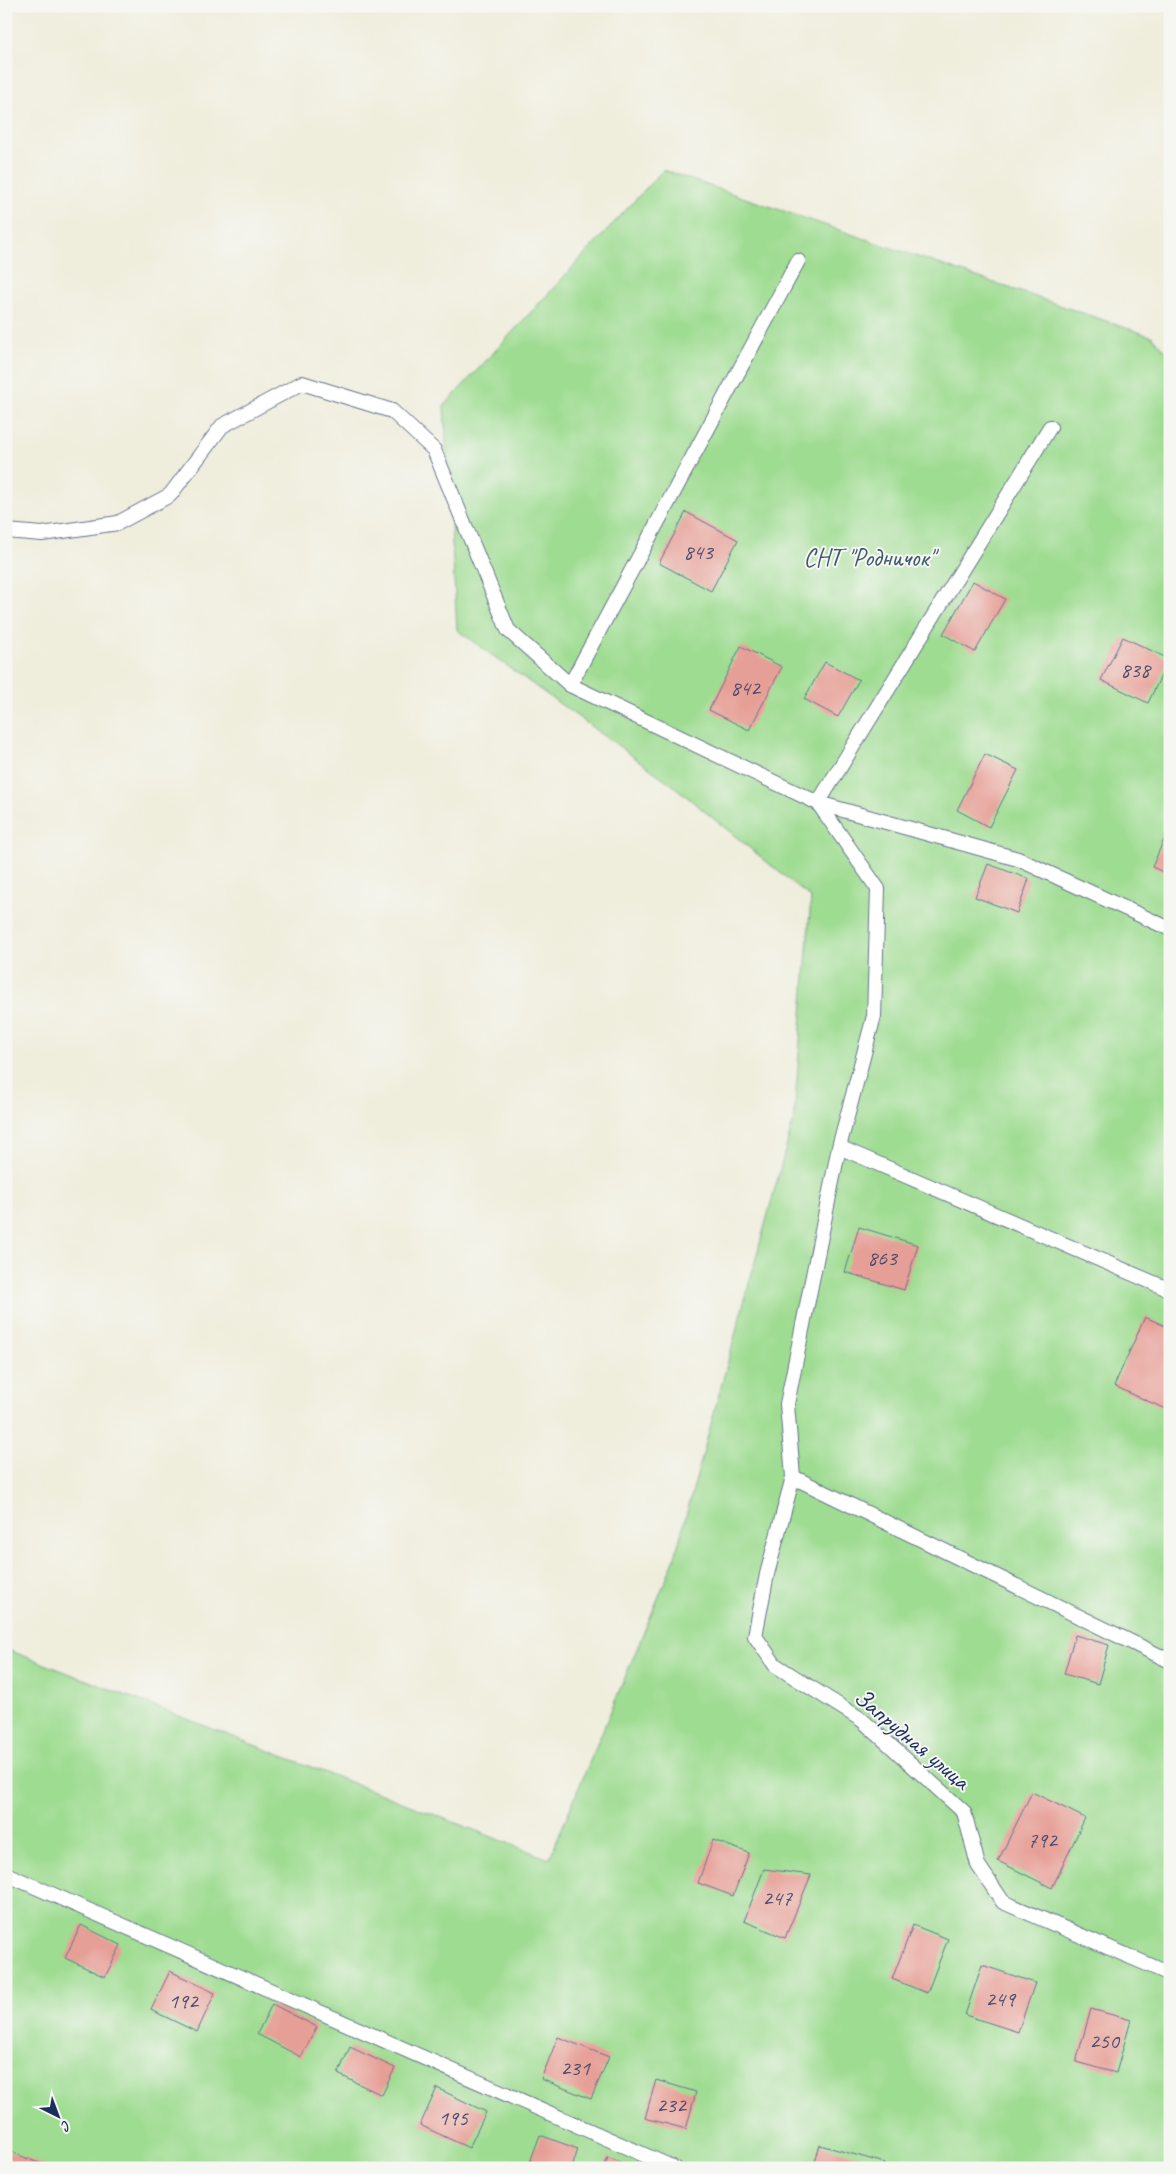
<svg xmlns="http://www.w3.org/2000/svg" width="1176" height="2174" font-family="Caveat,sans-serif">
<rect width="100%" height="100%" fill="#f6f6f2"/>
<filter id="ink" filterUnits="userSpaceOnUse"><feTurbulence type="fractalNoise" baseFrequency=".02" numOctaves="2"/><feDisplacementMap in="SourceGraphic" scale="10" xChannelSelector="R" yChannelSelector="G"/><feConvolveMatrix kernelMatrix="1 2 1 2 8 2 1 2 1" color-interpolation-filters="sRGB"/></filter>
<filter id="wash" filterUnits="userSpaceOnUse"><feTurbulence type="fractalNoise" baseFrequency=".0096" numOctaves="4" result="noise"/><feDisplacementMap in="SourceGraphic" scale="20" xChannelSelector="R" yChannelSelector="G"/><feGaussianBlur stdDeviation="1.12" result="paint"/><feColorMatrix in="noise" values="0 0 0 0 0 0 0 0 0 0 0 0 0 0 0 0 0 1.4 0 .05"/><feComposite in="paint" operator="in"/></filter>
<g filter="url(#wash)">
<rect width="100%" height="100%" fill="#efeddb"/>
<path fill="#9edc91" stroke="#5c8678" d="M663 170 1153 337 1170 356V2168H6V1649L549 1859 674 1560 794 1118 811 898 670 783 457 630 444 406Z"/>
<g id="blocks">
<path fill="#e69f96" d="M686 512 738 540 711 591 659 563Z
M973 581 1005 599 975 652 943 634Z
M1123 637 1169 659 1148 703 1101 680Z
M741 646 782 667 749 730 709 710Z
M825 662 859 680 838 717 804 699Z
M985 754 1018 770 989 827 957 810Z
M1170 826V875L1152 867Z
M988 864 1029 879 1017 913 975 897Z
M859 1227 918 1245 904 1290 845 1272Z
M1145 1317 1170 1328V1411L1114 1386Z
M1075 1635 1109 1645 1098 1684 1064 1674Z
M1032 1792 1085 1818 1052 1888 998 1861Z
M713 1840 749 1853 733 1896 698 1883Z
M764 1869 811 1875 785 1938 744 1921Z
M81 1925 121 1945 105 1977 65 1958Z
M913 1925 948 1939 927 1993 892 1979Z
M982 1965 1035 1983 1018 2032 965 2015Z
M170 1971 215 1993 197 2032 151 2010Z
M272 2004 317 2027 301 2057 257 2034Z
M1091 2009 1131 2020 1116 2073 1076 2062Z
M558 2037 609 2057 591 2099 541 2079Z
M350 2047 395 2068 382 2095 338 2074Z
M656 2080 696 2092 686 2129 645 2118Z
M437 2088 486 2112 469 2148 420 2125Z
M540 2135 578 2149 572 2168H547L530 2162Z
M820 2145 885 2163 883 2168H813Z
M6 2150 51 2168H6Z
M608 2157 634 2168H604Z"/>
</g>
</g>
<g filter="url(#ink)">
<use href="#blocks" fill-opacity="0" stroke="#65728a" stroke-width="1"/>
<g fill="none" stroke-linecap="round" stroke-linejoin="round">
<defs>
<path id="service" d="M1050 427 818 803 1018 859 1170 929
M6 531 42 534 118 523 170 495 222 426 302 383 392 411 434 450 508 630 570 685 818 803 878 889 874 1016 839 1147 787 1404 793 1477 767 1574 755 1636 775 1665 862 1720 964 1812 978 1865 1003 1902 1170 1974
M570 685 798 261
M839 1147 1170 1290
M793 1477 1170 1661
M6 1874 674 2168"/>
</defs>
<use href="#service" stroke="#65728a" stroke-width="16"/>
<use href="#service" stroke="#fff" stroke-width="14"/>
</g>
</g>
<g text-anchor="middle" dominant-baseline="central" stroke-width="4" stroke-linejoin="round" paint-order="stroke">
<g font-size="22" fill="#4e4b6c">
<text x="698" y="552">843</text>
<text x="1135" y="670">838</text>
<text x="745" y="688">842</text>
<text x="882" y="1258">863</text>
<text x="1042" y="1840">792</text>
<text x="777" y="1898">247</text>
<text x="1000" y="1999">249</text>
<text x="183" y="2001">192</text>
<text x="1104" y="2041">250</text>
<text x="575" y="2068">231</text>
<text x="671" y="2105">232</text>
<text x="453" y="2118">195</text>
</g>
<g font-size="25" fill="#3c5a6b" stroke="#f6f6f2">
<text x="869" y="558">СНТ "Родничок"</text>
</g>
<g font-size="25" fill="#1b2f5e" stroke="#f6f6f2">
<text transform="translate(912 1739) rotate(40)">Запрудная улица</text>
</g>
</g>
<rect width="1176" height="2174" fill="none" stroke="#f6f6f2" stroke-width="25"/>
<g transform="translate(58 2116) rotate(138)" stroke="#f6f6f2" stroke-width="4" paint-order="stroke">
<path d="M0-4L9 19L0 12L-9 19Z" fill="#1b2f5e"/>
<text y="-8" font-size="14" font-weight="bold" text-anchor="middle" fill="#1b2f5e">С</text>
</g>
</svg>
